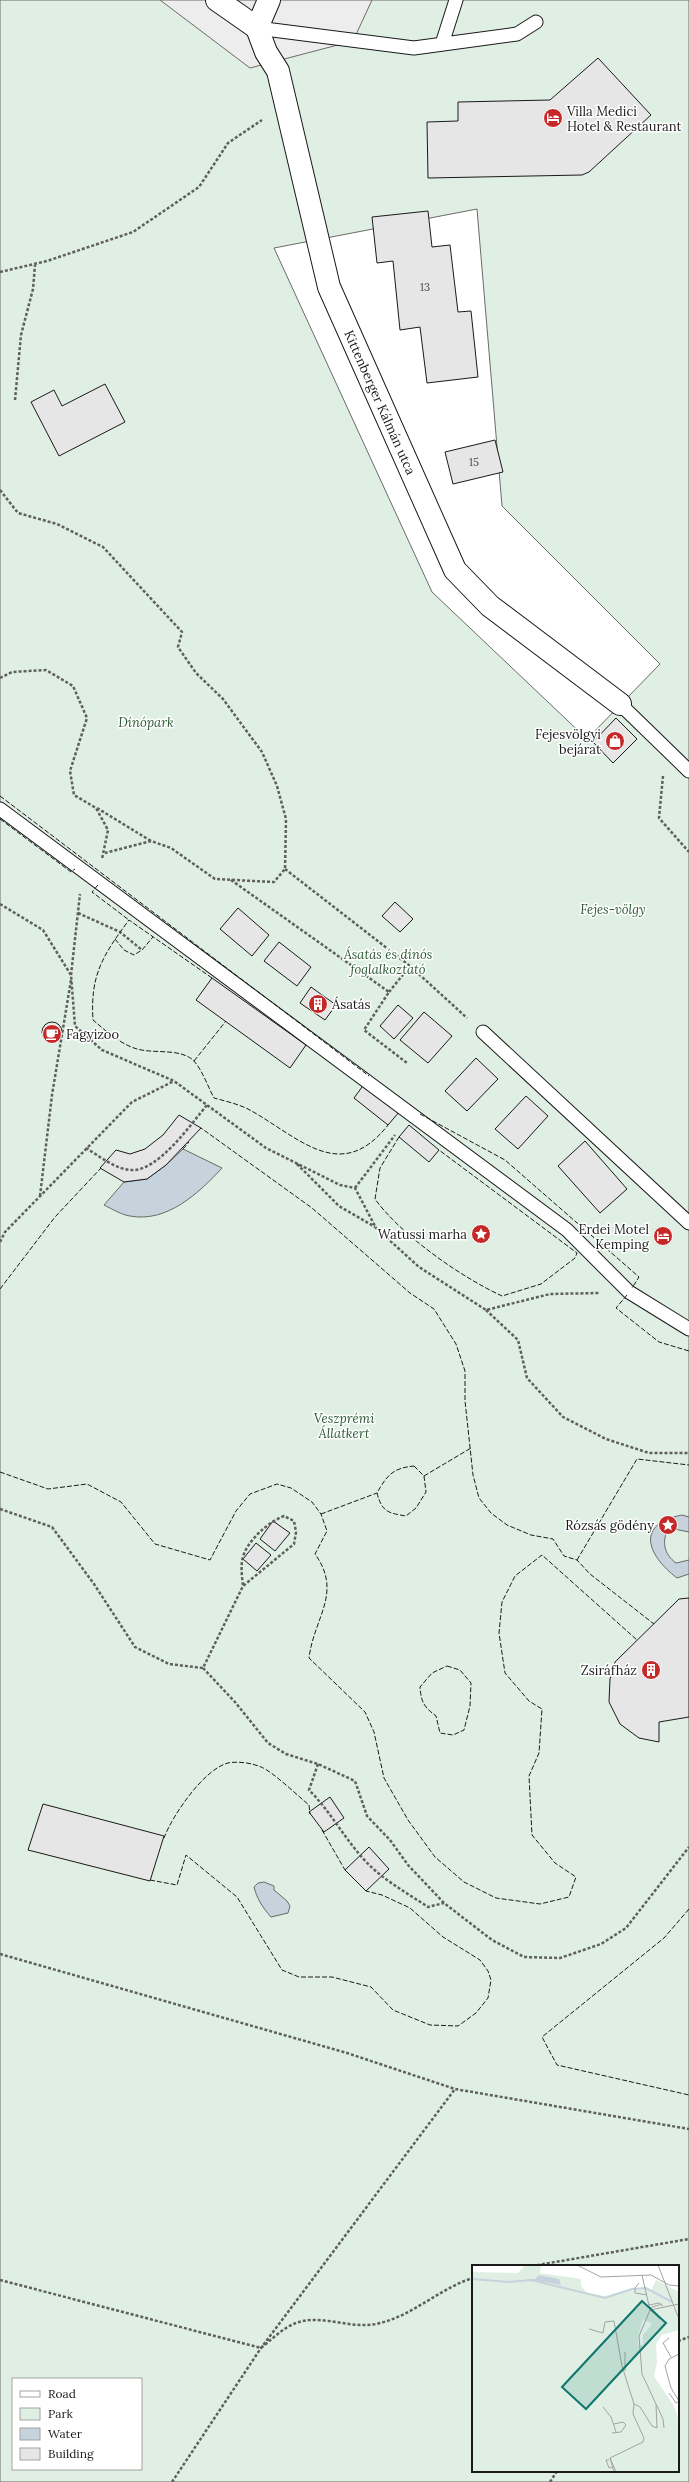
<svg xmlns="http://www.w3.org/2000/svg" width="689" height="2482" font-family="Lora,serif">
<rect width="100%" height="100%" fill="#fff"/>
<path fill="#e0efe3" stroke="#6a6a6a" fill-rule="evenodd" d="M0 0H689V2482H0ZM477 209 502 506 660 664 587 739 432 592 274 248ZM473 2266H678V2471H473ZM13 2379H141V2469H13Z"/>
<path fill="#ededed" stroke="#6a6a6a" d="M160 0H372L353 41 250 68Z"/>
<path fill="#c6d2dc" stroke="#6a6a6a" d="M183 1149 222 1168C199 1193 167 1223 130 1216 122 1215 112 1209 104 1205L124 1182 147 1179 166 1165Z
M682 1515 689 1517V1532L669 1528C661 1541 664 1554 676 1563L689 1560V1574L677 1578C647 1555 635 1524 682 1515Z
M264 1882 274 1886V1890L287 1901 290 1906 288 1913 271 1917C263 1908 257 1899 254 1887L258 1883Z"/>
<path fill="#e6e6e6" stroke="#1a1a1a" d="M598 58 651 115 589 172 582 175 428 178 427 122 458 121V102L550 100Z
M428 211 432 247 450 245 458 312 471 311 478 377 427 383 420 327 400 330 393 261 377 263 372 217Z
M105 384 125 422 59 456 31 402 54 390 62 406Z
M495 440 503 472 453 484 445 452Z
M616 718 637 739 613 763 593 742Z
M395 902 413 919 400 932 382 916Z
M238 908 269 935 252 956 220 929Z
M279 942 311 967 297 986 264 961Z
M212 978 306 1045 290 1068 196 1000Z
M311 987 336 1005 325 1020 300 1003Z
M398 1005 413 1018 394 1039 380 1026Z
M424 1012 452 1036 428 1063 400 1040Z
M42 1032a10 10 0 1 1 20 0a10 10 0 1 1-20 0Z
M476 1058 498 1079 467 1111 445 1091Z
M365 1083 400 1111 388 1125 354 1098Z
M526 1096 548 1116 518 1149 495 1129Z
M179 1115 201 1128 166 1165 147 1179 124 1182 100 1168 116 1150 130 1154 145 1149 163 1135Z
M409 1125 439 1150 429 1162 399 1137Z
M585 1141 627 1189 600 1213 558 1166Z
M273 1521 290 1533 275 1551 260 1539Z
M256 1543 271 1555 257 1571 243 1559Z
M689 1598V1717L659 1722V1742L639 1738 620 1724 609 1702 610 1679 615 1662 679 1599Z
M330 1797 344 1818 324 1832 309 1812Z
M43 1804 164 1836 150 1881 28 1850Z
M369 1847 389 1869 366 1891 345 1870Z"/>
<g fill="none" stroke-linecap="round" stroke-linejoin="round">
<defs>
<path id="service" d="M257 28 414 48 517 34 536 22
M442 44 456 0
M620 704 689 771
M0 809 567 1230 629 1292 689 1329
M483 1032 689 1223"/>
<g id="minor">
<path id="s1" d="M217 0 257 28 266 52 278 71 329 287 455 570 490 606 620 704"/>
<path d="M257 28 269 0"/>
</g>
</defs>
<use href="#service" stroke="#1a1a1a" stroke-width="15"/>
<use href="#minor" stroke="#1a1a1a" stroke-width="24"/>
<path stroke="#5f5f5f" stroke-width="2.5" stroke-dasharray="3 2" stroke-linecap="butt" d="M0 272 47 261 133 232 199 187 228 143 262 120
M15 400 21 335 33 289 35 265
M0 490 18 513 57 524 103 547 182 632 178 647 196 673 223 699 262 752 277 786 286 819 285 869 274 882 215 879 171 848 151 841 105 853
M0 678 12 672 46 670 73 686 87 718 70 771 74 795 96 808 108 830 102 859
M663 776 659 818 689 852
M97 808 151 841
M285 869 410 966 467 1018
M231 880 389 992 364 1030 407 1063
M0 904 43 930 71 975 75 1026 102 1050 174 1081 266 1148 340 1185 355 1188 376 1228 419 1267 486 1310 550 1294 599 1293
M78 913 120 932 142 950
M71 975 80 894
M389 992 410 966
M86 1148C99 1156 115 1169 131 1170 158 1172 191 1124 207 1105
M297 1164 339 1206 375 1227
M355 1188 395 1135
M40 1196 52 1095 71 980
M0 1242 5 1232 132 1102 174 1081
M486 1310 518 1340 527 1378 563 1417 606 1439 649 1453H689
M0 1509 52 1527 94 1584 135 1647 169 1664 203 1668 243 1586 294 1544 296 1532 294 1521 284 1516C268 1522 245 1542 242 1561 241 1569 242 1578 243 1586
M203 1668 235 1702 268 1743 286 1754 318 1764 355 1781 367 1816 390 1840 408 1865 444 1903 492 1940 524 1957 560 1958 601 1944 626 1928 689 1847
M318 1764 309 1790C329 1810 342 1834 360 1855 378 1877 404 1891 428 1907L444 1903
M0 1954 347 2053 455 2089 689 2129
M532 2266 689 2239
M0 2280 261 2348C271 2340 284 2327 296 2323 321 2313 353 2331 380 2323 414 2315 440 2288 473 2278
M678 2341 689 2337
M172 2482 261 2348 455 2089
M550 2482 557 2471"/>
<use href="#service" stroke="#fff" stroke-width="13"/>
<use href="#minor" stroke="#fff" stroke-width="22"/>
<path stroke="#1a1a1a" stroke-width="1" stroke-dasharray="5 2" stroke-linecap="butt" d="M0 796 369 1076
M0 819 71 872 75 869
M98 885 92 892 129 920
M115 939 124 950 134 955 142 950 153 937
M212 978 129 920C103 955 90 975 93 1020 106 1031 120 1044 137 1049 155 1054 179 1048 193 1060 202 1069 208 1087 214 1098 225 1101 238 1104 248 1109 298 1136 340 1186 388 1125
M194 1061 226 1021
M420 1114 505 1160 639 1277 632 1288
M199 1130 201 1128 312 1208 410 1293 434 1309 456 1344 465 1371V1401L473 1475 479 1498 491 1513 507 1525 531 1535 553 1539 564 1556 577 1560 590 1574 654 1624
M399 1137 380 1168 375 1199C402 1236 461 1277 502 1296L541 1284 575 1258 577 1253 439 1150
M183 1149 189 1142
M0 1289 55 1217 101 1168
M627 1295 616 1308 659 1342 689 1351
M414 1466 424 1476 426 1492 416 1508 406 1516C388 1513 382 1512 377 1493 387 1475 393 1468 414 1466Z
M0 1472 48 1489 87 1484 121 1502 155 1544 210 1560 236 1511 250 1494 277 1484 291 1488 312 1502 321 1514 327 1531 315 1554C343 1593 314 1617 309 1658L365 1712 374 1732 384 1778 408 1820 435 1857 464 1882 496 1898 540 1904 569 1897 576 1877 555 1863 532 1835 529 1776 539 1753 542 1709 529 1701 505 1673 499 1633 502 1602 515 1576 542 1555 637 1640
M424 1476 471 1448
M321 1514 377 1493
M577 1560 637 1459 689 1465
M447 1666 460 1670 471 1683 470 1706 464 1730 453 1735 440 1733 436 1716C424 1707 421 1702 420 1687L432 1673Z
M322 1830 345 1870
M164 1838C172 1816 204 1769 228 1763 238 1761 252 1763 261 1767 272 1771 298 1796 309 1805L310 1814
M150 1880 177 1885 186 1855 237 1897 282 1970 299 1977H332L371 1987 393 2010 430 2025 458 2026 476 2013 488 1998 491 1980 488 1971 480 1960 443 1937 410 1908 382 1895 366 1891
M689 1909 664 1938 542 2037 557 2065 689 2095"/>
</g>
<defs>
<symbol id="hotel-disc" viewBox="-11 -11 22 22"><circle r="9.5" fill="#c62828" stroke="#fff"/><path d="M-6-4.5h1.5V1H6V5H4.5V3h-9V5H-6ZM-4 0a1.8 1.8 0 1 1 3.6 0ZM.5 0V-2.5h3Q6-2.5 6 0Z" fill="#fff"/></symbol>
<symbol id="shop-disc" viewBox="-11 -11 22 22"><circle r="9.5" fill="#c62828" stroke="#fff"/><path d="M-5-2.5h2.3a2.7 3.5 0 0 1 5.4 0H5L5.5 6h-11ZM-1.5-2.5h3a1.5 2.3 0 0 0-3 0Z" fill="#fff"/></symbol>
<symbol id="building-disc" viewBox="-11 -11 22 22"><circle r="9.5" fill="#c62828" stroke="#fff"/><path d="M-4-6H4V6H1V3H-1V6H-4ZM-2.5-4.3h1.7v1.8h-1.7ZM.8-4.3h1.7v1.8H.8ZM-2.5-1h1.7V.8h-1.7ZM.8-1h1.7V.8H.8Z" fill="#fff"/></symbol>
<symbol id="cafe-disc" viewBox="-11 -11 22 22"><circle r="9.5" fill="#c62828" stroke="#fff"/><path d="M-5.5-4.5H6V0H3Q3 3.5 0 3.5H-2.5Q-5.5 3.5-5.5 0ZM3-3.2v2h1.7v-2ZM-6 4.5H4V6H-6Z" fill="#fff"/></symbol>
<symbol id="sight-disc" viewBox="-11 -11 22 22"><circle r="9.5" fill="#c62828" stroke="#fff"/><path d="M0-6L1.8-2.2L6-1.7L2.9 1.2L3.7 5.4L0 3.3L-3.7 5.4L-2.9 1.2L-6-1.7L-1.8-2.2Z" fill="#fff"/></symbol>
</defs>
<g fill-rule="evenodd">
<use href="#hotel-disc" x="542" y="107" width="22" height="22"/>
<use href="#shop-disc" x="604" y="730" width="22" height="22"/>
<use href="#building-disc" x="307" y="993" width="22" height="22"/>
<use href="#cafe-disc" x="41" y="1023" width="22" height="22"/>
<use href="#sight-disc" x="470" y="1223" width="22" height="22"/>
<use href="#hotel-disc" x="652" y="1225" width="22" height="22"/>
<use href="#sight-disc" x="657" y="1514" width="22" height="22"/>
<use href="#building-disc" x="640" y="1659" width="22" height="22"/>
</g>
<g text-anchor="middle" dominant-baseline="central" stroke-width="3" stroke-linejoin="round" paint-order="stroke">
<g font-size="11" fill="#4d4d4d">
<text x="425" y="287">13</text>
<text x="474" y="462">15</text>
</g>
<g font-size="13" fill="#1a1a1a" stroke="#fff" text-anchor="end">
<text x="567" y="111" text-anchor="start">Villa Medici<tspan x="567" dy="15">Hotel &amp; Restaurant</tspan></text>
<text x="601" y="734">Fejesvölgyi<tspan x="601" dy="15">bejárat</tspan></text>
<text x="332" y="1004" text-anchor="start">Ásatás</text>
<text x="66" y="1034" text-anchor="start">Fagyizoo</text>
<text x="649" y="1229">Erdei Motel<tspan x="649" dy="15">Kemping</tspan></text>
<text x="467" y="1234">Watussi marha</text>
<text x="654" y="1525">Rózsás gödény</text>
<text x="637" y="1670">Zsiráfház</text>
</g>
<g font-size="13" fill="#1a1a1a" stroke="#fff">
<text stroke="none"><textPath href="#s1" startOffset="445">Kittenberger Kálmán utca</textPath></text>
</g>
<g font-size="13" font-style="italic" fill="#2b5a34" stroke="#fff">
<text x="146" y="722">Dínópark</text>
<text x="613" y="909">Fejes-völgy</text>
<text x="388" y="954">Ásatás és dínós<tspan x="388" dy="15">foglalkoztató</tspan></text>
<text x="344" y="1418">Veszprémi<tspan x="344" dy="15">Állatkert</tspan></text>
</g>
</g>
<g transform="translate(472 2265)">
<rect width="207" height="207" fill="#fff"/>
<path d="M53 0H69L68 8 109 14V21L115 28 133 31 158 24 175 23 179 26 184 15 207 27V65L190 70 184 79 185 98 182 111 202 141 207 156V207H0V7L46 8ZM171 54 180 59 171 70V80H166V71Z" fill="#e0efe3" fill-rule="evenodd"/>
<path d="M67 10 87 14 89 20 55 14H63Z" fill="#c6d2dc"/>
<path fill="none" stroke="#c6d2dc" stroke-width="2" d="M0 14 37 17 59 15 133 33 160 24 174 23 200 37"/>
<path fill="none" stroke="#a3a3a3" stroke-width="1" d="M105 0 129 12 179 10 197 20 207 21M186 0 207 54M170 10 178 45 167 71 170 109 191 154 192 163M167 18 163 23V28L175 30M177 40 187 38 191 41M177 43 190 39M178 45 207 39M178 45 188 54M117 64 131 68 133 57 142 56 150 101 162 139 161 149 172 173 171 177 138 193 142 207M197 73 191 78 199 92M207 89 197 94 193 101 199 123 207 136M153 106V87M197 128 204 138 207 136M162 139 168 142 180 161 185 163 184 140M131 142 139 152 144 167M140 168 149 167 154 160 151 157 142 159M138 193 144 207M137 195H134L137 203 140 202"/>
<path fill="#0f766e" fill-opacity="0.15" stroke="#0f766e" stroke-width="2" d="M170 36 194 58 114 144 90 122Z"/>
<rect width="207" height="207" fill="none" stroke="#1a1a1a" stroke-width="2"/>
</g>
<rect x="12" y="2378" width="130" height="92" fill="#ffffff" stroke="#a3a3a3"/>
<rect x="20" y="2391" width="20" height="6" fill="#ffffff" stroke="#a3a3a3"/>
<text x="48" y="2398" font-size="12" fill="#1a1a1a">Road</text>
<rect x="20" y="2408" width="20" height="12" fill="#e0efe3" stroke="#a3a3a3"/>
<text x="48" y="2418" font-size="12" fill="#1a1a1a">Park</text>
<rect x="20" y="2428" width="20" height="12" fill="#c6d2dc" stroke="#a3a3a3"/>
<text x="48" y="2438" font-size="12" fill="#1a1a1a">Water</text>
<rect x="20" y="2448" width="20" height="12" fill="#e6e6e6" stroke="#a3a3a3"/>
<text x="48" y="2458" font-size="12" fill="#1a1a1a">Building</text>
</svg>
